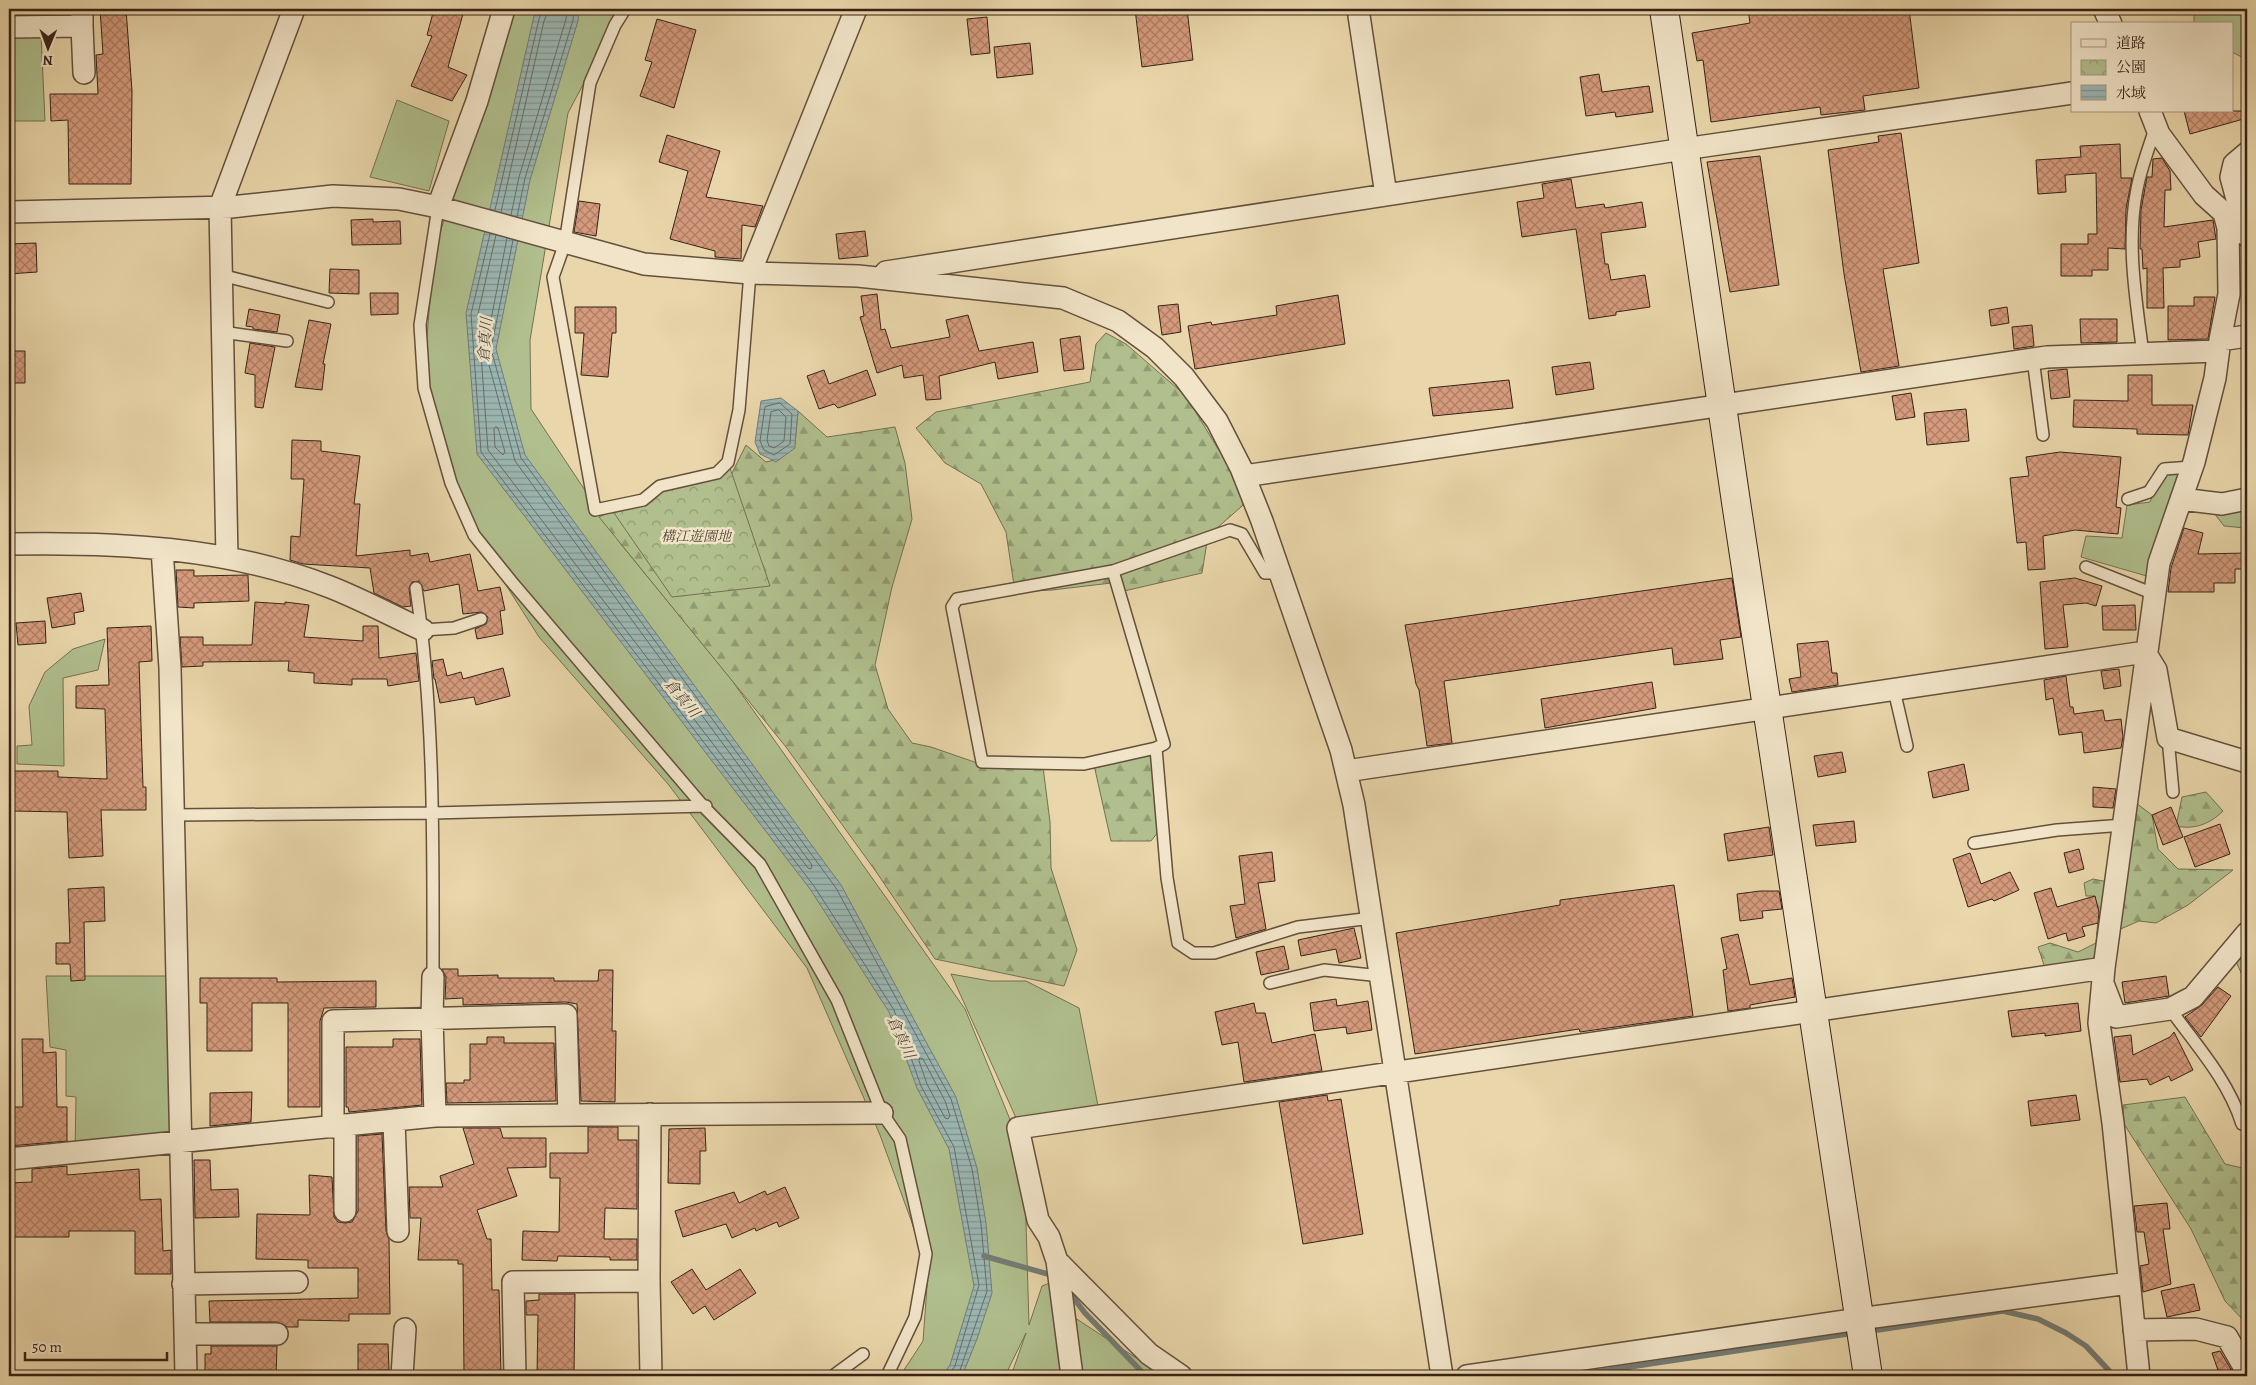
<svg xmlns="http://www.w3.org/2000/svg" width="2256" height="1385" font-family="Alegreya,'Noto Serif JP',serif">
<defs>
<pattern id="forest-firs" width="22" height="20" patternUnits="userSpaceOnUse" patternTransform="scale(1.25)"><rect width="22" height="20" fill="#b0bf8d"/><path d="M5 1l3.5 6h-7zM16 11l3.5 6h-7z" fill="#909b72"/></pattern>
<pattern id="park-crowns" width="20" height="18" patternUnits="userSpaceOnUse" patternTransform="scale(1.25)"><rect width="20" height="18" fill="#b0bf8d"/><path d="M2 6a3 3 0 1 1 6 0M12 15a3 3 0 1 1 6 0" fill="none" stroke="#909b72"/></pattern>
<pattern id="water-rules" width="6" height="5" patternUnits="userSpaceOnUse" patternTransform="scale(1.25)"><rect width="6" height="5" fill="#9bb7b3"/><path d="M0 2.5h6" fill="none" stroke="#7f9491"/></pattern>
<pattern id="building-cross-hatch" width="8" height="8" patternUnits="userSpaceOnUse" patternTransform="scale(1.25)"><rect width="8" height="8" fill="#d49a7b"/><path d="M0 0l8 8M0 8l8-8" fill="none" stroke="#ad7d64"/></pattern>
</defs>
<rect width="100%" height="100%" fill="#e9d6aa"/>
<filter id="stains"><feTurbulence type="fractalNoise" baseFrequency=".004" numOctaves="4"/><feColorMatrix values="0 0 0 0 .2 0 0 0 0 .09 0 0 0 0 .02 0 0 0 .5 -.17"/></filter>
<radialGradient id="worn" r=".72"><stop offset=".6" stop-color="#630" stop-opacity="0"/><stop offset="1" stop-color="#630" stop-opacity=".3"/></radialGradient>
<path fill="#b0bf8d" stroke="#747152" d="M510 9H623L568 113 530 340 531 409 620 543 731 679 965 1009 1024 1154 1029 1325 1042 1286 1050 1283 1064 1376H1011L1026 1333 1005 1376H900L923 1341 928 1273 911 1220 880 1135 807 968 668 784 539 637 450 497 423 384 434 252Z
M2194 9H2247V60L2232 52V24H2194Z
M9 34H41L45 121H9Z
M397 100 449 121 429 191 370 177Z
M2164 469 2185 472 2150 577 2081 557 2086 536 2122 538 2127 505 2150 502Z
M2247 506V532L2245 528 2224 526 2214 513Z
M105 639 98 670 63 678 64 766 17 764V746L32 745 29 706 45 672 73 649Z
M951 974 990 981H1026L1079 1008 1098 1106 1017 1120Z
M46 976H177L180 1143 75 1153 76 1097 66 1096V1050L50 1047Z
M1072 1316 1164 1376H1084Z"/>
<path fill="url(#forest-firs)" stroke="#747152" d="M1106 333 1126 344 1186 396 1229 467 1250 499 1208 536 1202 573 1124 591 1120 582 1052 590 1015 592 1006 532 981 484 945 463 916 428 936 412 1090 382 1096 344Z
M798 411 827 437 895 427 905 463 912 519 892 587 875 665 888 709 912 743 931 747 983 765 1043 767 1050 822 1051 868 1077 950 1064 986 935 959 877 873 786 747 599 517 658 489 731 475 746 445 766 462 779 459 795 444Z
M1153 754 1158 832 1151 841H1111L1094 765Z
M2206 792 2223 811C2210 824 2194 830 2176 826L2182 797Z
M2136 803 2152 815 2158 849 2178 869 2233 870 2188 905 2156 923 2139 921 2116 931Z
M2093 879 2108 882 2104 968 2046 971 2038 947 2050 943 2078 952 2096 943 2098 919 2095 896H2086L2084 883Z
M2247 942V986L2234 957Z
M2185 1097 2225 1164 2247 1169V1324L2225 1301 2191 1229 2124 1124 2123 1105Z"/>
<path fill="url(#park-crowns)" stroke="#747152" d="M728 462 770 586 672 597 614 513Z"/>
<path fill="url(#water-rules)" stroke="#737c75" d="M539 9H579L578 21 530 180 496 349 525 455 841 885 956 1097 977 1168 986 1223 992 1293 977 1339 962 1376H942L950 1365 974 1286 949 1149 917 1088 889 1012 810 889 477 454 466 313 534 16Z
M781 398 798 411 795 444V448L776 462 760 454 755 442 761 401Z"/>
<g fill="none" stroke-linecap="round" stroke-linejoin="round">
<path stroke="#696d66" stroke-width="1" d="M495 210 539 19 543 9
M501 212 544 21 549 9
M511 215 519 177 566 19 567 9
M517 217 525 178 573 20 574 9
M490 234 471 314 481 452 814 886 894 1010 921 1086 954 1147 979 1285 955 1366 948 1376
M496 235 478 314 488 450 808 868 811 869 812 865 515 461 485 350 507 238
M513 240 491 349 521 458 836 888 951 1099 972 1169 981 1224 987 1291 958 1376
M780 403 792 414 790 444 774 455 764 450 760 441 765 407Z
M779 410 786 417 784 441 774 448 769 446 767 440 771 412Z
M496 427 498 428 505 452 503 455 495 447 494 429Z
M920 1058 923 1059 945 1101 950 1116 948 1119 945 1118 927 1084 919 1061Z"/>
<path stroke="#737c75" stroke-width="5.5" d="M984 1256 1055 1276
M1069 1292 1085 1313 1142 1372 1150 1376
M1878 1330 2003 1311 2038 1319 2066 1333 2086 1346 2114 1376
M1570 1376 1847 1334"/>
</g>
<path fill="url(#building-cross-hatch)" stroke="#372318" d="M100 9H126L132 91 131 184H69L68 120 51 121 50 94H98L96 55 103 54Z
M434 9H444L463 14 448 67 467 75 452 101 411 86 432 36 427 35Z
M1135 9H1187L1193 60 1142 67Z
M1748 9H1909L1919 88 1863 96 1865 110 1821 115 1820 107 1711 122 1703 60 1697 61 1692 33 1750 23Z
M987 17 990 53 971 55 967 19Z
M657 19 696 30 674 108 640 96 652 62 645 60Z
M1030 43 1033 74 997 78 994 47Z
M1599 74 1602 92 1649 86 1653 112 1616 117 1615 112 1586 116 1580 77Z
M2184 111H2247V118L2190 134Z
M1901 133 1919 263 1883 269 1899 366 1861 372 1844 274 1828 150 1879 142 1878 136Z
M667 135 720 151 706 197 763 206 755 227 742 225 741 259 715 257V251L670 239 688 171 659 162Z
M2120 144 2121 178H2132L2126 209 2125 249 2108 248V270H2092V276H2061V244H2088V234H2097L2096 173 2065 175 2066 192 2038 194 2036 160 2081 157 2080 146Z
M1760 156 1779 285 1730 292 1707 162Z
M2162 158 2170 171 2171 190H2165L2164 227 2213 220 2216 239 2198 242 2200 257 2180 260V267L2163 268 2164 308H2147V268L2143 269 2142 249H2140L2141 210 2147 177H2152L2153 159Z
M1571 179 1576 208 1604 204 1605 208 1642 202 1646 227 1601 233 1605 264H1608L1611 280 1645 275 1650 307 1616 312V315L1589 319 1576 229 1522 237 1517 202 1544 198 1542 184Z
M579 201 600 204 596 236 574 232Z
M373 219V222L400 221 401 244 352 245 351 220Z
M865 231 868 256 839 259 836 234Z
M36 243 37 272 9 274V244Z
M330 269 359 270V294L329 293Z
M370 293H398V314L371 315Z
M877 294 881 330 885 329 891 348 950 337 946 320 968 315 979 351 1033 342 1038 372 998 379 995 362 939 376 941 399 926 400 923 375 904 378 902 365 877 373 860 317 864 316 861 296Z
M1338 295 1345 344 1195 369 1188 326 1211 322 1212 325 1277 315 1276 306Z
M2194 297H2215L2208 339 2168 340V306H2194Z
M1178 304 1181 332 1162 335 1158 306Z
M575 307H616V333H612L608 377 581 375 584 333H575Z
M2007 307 2009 323 1991 326 1989 310Z
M249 309 280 315 277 332 253 329V327L246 326Z
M2080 319H2117V342L2081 343Z
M309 320 331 324 323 364H325L322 390 295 387Z
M2032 325 2034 346 2014 349 2012 327Z
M1080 336 1084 369 1064 371 1060 339Z
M250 343 275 347 263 408 255 407V375L245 373Z
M9 351H25V383H9Z
M1590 362 1594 389 1556 395 1552 367Z
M2067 369 2070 397 2051 399 2048 371Z
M824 370 829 384 867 370 876 395 838 408 834 404 819 409 807 376Z
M2128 375H2152V405H2193L2188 435 2137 434V429L2073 427 2074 400 2128 401Z
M1509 380 1513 408 1433 416 1429 388Z
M1911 393 1915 417 1896 420 1892 396Z
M1966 409 1969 441 1927 445 1924 413Z
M292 440 321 441V451L360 456 354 504H360L356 556 410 550V556L428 553 430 562 470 554 478 591 500 587 505 610 500 611 503 634 477 639 475 629 486 624 488 617 482 612 463 614 459 584 424 591 419 581 412 582 409 588 411 606 403 607 374 593 370 568 303 564 290 560 291 536 300 537 304 479H291Z
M2060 452 2121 457 2116 507 2121 508 2118 534 2075 530 2043 536 2045 569 2028 570 2026 542 2017 543 2010 478 2029 476 2026 457Z
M2184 528 2203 533 2198 554 2247 553V569H2235V583H2214V592H2168L2171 568Z
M176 570H194V576L248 575 249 601 194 603V608L178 607Z
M1732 578 1741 637 1720 640 1723 659 1674 665 1672 648 1444 681 1452 743 1427 746 1419 690 1416 684 1405 625Z
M2075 578 2102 586 2096 606 2086 603 2063 605 2068 647 2045 649 2040 582Z
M81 593 84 611 74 613 75 624 52 628 47 598Z
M255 602 285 604V602L309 605 304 637 363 641V626H378L379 658 416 653 419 681 388 686 387 679H352V685L314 683V673L288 671 289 661 203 662V666L182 667 180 637H203V645H252Z
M2135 605 2136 630H2103L2102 606Z
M45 621 46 643 18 645 16 623Z
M151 626 152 661 139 662 143 787H146V810H101L103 856 69 858 67 812 12 811V771H58V777L107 779 105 709 76 708V686L109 685 107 628Z
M1828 641 1832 673H1837L1838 685 1792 692 1789 679 1801 677 1797 644Z
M443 659 447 676 461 672 463 679 503 668 510 696 476 705 474 697 440 703 435 679H434L432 661Z
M2119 669 2121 686 2104 689 2101 671Z
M2066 676 2070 707H2073L2074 714 2103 710 2105 721 2121 719 2123 737 2121 748 2084 753 2082 732 2059 735 2053 698 2046 700 2044 680Z
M1652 682 1656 708 1545 728 1541 699Z
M1842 752 1846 772 1818 777 1814 756Z
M1964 764 1969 790 1933 798 1928 772Z
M2093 787 2116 789 2113 808 2093 807Z
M2171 807 2183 837 2163 845 2152 815Z
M1854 821 1856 842 1816 846 1813 825Z
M2220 824 2230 854 2195 867 2184 837Z
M1769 827 1773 855 1728 861 1724 834Z
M2079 849 2084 869 2069 873 2064 853Z
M1272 852 1275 881 1258 883 1266 929 1236 938 1230 906 1245 904 1239 856Z
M1970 853 1981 884 2010 872 2019 890 1994 901 1992 899 1968 907 1953 859Z
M1674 885 1693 1016 1580 1032 1579 1029 1415 1054 1396 933 1560 905V900Z
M104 887 105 921 84 922 85 980 71 981 70 964H56V943H70L68 889Z
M2051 888 2057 907 2095 896 2099 912 2098 923 2082 927 2085 936 2068 941 2066 933 2048 939 2034 893Z
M1760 891H1779L1782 909 1762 911 1763 918 1740 921 1737 894Z
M1354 928 1361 958 1339 963 1336 949 1301 956 1298 940Z
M1738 934 1750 985 1792 978 1795 997 1750 1005V1008L1728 1011 1723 970 1727 969 1721 938Z
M1284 946 1289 969 1261 975 1256 952Z
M442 969H458V976L498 975V978H554V981H598L599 970H613L612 1031H616L615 1102 581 1101 577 1004 566 1002 463 1005V998L445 999 446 977Z
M2166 976 2169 996 2125 1003 2122 982Z
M200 978H277V982L376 981V1007L324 1008 320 1021V1107H288V1003H252V1051H207V1003H200Z
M2218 987 2231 996 2201 1037 2185 1017 2202 1005Z
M1336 999 1337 1006 1368 1001 1372 1030 1347 1034 1346 1027 1314 1031 1310 1003Z
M1254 1003 1256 1013H1265L1272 1043 1315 1034 1322 1071 1244 1082 1238 1042 1222 1045 1215 1012Z
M2078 1003 2081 1031 2045 1036V1033L2012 1037 2008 1011Z
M2174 1032 2193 1070 2171 1081 2169 1076 2150 1085 2147 1079 2120 1082 2114 1037 2131 1035 2133 1055 2170 1037Z
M487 1037H504V1043H554L556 1101 447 1103 446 1083H464V1080H470V1044H487Z
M22 1039H43V1053L56 1052 57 1107H67V1141L9 1146V1107H23Z
M393 1039H420L422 1105 349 1112 348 1107H346V1047H393Z
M252 1092 251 1122 210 1126V1093Z
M1327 1095 1328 1101 1341 1099 1363 1234 1303 1244 1279 1102Z
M2076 1095 2080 1120 2031 1126 2028 1101Z
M588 1127H618V1140H637V1209L605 1208 604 1239H637V1260H610V1257L558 1256 557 1261 522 1260 523 1231 559 1232 560 1178H550V1153H588Z
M463 1128H500L503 1138H546V1167L507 1168 517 1196 477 1210 487 1239H491L492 1290H499L501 1376H464L463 1264H458V1260H418L421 1218H410L409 1187H443L440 1176 474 1164Z
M705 1128 706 1151H700V1184L668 1183 669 1129Z
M382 1134 386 1231 389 1239 390 1314H349V1321L298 1320V1327H287L277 1322H210L209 1301 358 1298V1268H308V1260L256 1259 257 1214 310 1215 309 1175 332 1177 334 1217 338 1222 345 1223 352 1222 358 1211V1136Z
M194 1160H210L211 1190 238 1189 239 1217 195 1218Z
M67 1166V1175L139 1169 140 1200 161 1199 163 1251 171 1250V1274H135V1231H69V1237H9V1183L32 1182V1169Z
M785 1187 799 1218 779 1227 777 1222 756 1231 755 1228 732 1238 726 1224 683 1237 675 1211 734 1192 739 1203 765 1191 767 1195Z
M2167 1203 2170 1229H2163L2171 1284 2143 1292 2140 1266 2149 1264 2144 1232H2137L2134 1206Z
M692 1269 706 1290 740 1269 756 1293 714 1320 705 1306 693 1314 671 1282Z
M2194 1284 2200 1310 2167 1317 2161 1291Z
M539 1294H575L574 1375H537L538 1315H526V1301L539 1300Z
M358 1344H388L389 1370 358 1371Z
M211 1346H277L276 1376H205V1354H211Z
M2220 1351 2235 1376H2220L2212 1353Z"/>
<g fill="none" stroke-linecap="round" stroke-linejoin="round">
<defs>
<path id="lane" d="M625 9 615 25 590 83 565 243 553 277 595 510 643 500 660 486 717 473 728 462 739 410 750 273
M438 207 420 325 424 388 451 483 474 535 511 581 703 806 760 864 837 1000 882 1113 900 1139 926 1254 915 1317 887 1376
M221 275 328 302
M222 332 287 341
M2143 354C2136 300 2126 243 2137 189 2141 168 2149 147 2156 126
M2033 359 2043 435
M2128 499 2149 492 2164 469 2192 467
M2086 567 2154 594
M1113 571 1230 530 1242 534 1265 573H1280
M416 588C435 717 433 848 433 977
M423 630 454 628 481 619
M1894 690 1907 746
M2168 738 2173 792
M1156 748 1084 764 982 762 952 607 957 599 1113 571 1164 744 1156 748 1167 878 1178 943 1193 953H1214L1298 927 1372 918
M173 815 433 813 706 806
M1974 843 2057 830 2124 825
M1270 983 1324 970 1381 976
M2170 1009C2197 1046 2228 1080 2242 1124L2247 1126
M833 1376 863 1354"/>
<path id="street" d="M1358 9 1386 195
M2104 9 2111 24
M82 26 84 73
M9 27 82 26V9
M2247 153 2234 164 2231 177 2247 236
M438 207 477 101 504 9
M9 212 231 207 333 196 399 199 438 207 644 264 750 273 858 276 1063 298 1118 321 1155 348 1184 377 1217 421 1241 468 1262 521 1341 750 1354 805 1442 1376
M886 272 1684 149 2072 93
M750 273 856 9
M2220 340 2247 336
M1244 476 2047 357 2218 351
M2181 499 2222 504 2247 499
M9 544C117 542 228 547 330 587 361 599 392 616 423 630
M162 549 170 668 186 1376
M227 558 220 207 294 9
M1346 771 2145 652 2156 670 2168 738 2247 762
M433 977 432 1018 435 1116
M2104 986 2116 1017 2170 1009 2193 997 2247 933
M650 1114 649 1281 651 1376
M394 1120 398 1231
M345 1125V1211
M333 1127V1021L566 1015 569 1115
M9 1159 435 1116 882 1113
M1057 1261 1072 1376
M183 1284 297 1282
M2134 1330 2196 1329 2227 1337 2247 1372
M185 1334H277
M402 1376 405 1329
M515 1376 513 1282 649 1281
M1181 1376 1149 1354 1057 1261 1049 1237 1038 1220 1018 1128 2104 968
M1467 1376 1859 1319 2129 1283
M2139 1376 2113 1123 2099 1023 2104 968 2159 563 2194 462 2215 378 2220 340 2229 294 2228 228 2224 213 2204 195 2159 134 2150 111"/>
<path id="secondary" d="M1664 9 1736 502 1868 1376"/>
</defs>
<use href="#lane" stroke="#64503c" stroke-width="14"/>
<use href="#street" stroke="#64503c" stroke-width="24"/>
<use href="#secondary" stroke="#372318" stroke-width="30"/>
<use href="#lane" stroke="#f1e4c8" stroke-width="11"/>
<use href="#street" stroke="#f1e4c8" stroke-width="21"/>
<use href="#secondary" stroke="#f1e4c8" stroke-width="28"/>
</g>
<g text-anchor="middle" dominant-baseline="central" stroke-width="5" stroke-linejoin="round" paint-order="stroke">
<g font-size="14" font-style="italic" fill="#554a35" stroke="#f1e4c8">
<text x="696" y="536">構江遊園地</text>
</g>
<g font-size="15" font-style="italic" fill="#50483f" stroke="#f1e4c8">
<text transform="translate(485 340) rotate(-86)">倉真川</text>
<text transform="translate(682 698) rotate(50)">倉真川</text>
<text transform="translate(901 1037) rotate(65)">倉真川</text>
</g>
</g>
<rect width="2256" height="1385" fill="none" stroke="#e9d6aa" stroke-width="30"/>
<rect x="10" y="10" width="2236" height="1365" fill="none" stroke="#372318" stroke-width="2.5"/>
<rect x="15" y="15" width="2226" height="1355" fill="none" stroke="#372318"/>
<rect x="2071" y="22" width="162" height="90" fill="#f1e4c8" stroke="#a79782"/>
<rect x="2081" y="39" width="25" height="8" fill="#f1e4c8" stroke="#a79782"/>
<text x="2116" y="48" font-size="15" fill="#372318">道路</text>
<rect x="2081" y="60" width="25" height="15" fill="url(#park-crowns)" stroke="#a79782"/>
<text x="2116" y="72" font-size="15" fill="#372318">公園</text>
<rect x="2081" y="85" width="25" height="15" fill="url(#water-rules)" stroke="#a79782"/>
<text x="2116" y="98" font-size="15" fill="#372318">水域</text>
<g transform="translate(48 48) rotate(181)" stroke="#f1e4c8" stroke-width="4" paint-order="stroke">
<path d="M0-4L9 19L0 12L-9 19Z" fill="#372318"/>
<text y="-8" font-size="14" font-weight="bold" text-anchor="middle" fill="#372318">N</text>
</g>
<path d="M25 1352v8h142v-8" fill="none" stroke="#372318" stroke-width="2.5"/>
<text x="32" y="1352" font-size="15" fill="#372318" stroke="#f1e4c8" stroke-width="4" paint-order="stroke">50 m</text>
<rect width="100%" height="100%" filter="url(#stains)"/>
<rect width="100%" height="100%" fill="url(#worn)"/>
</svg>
